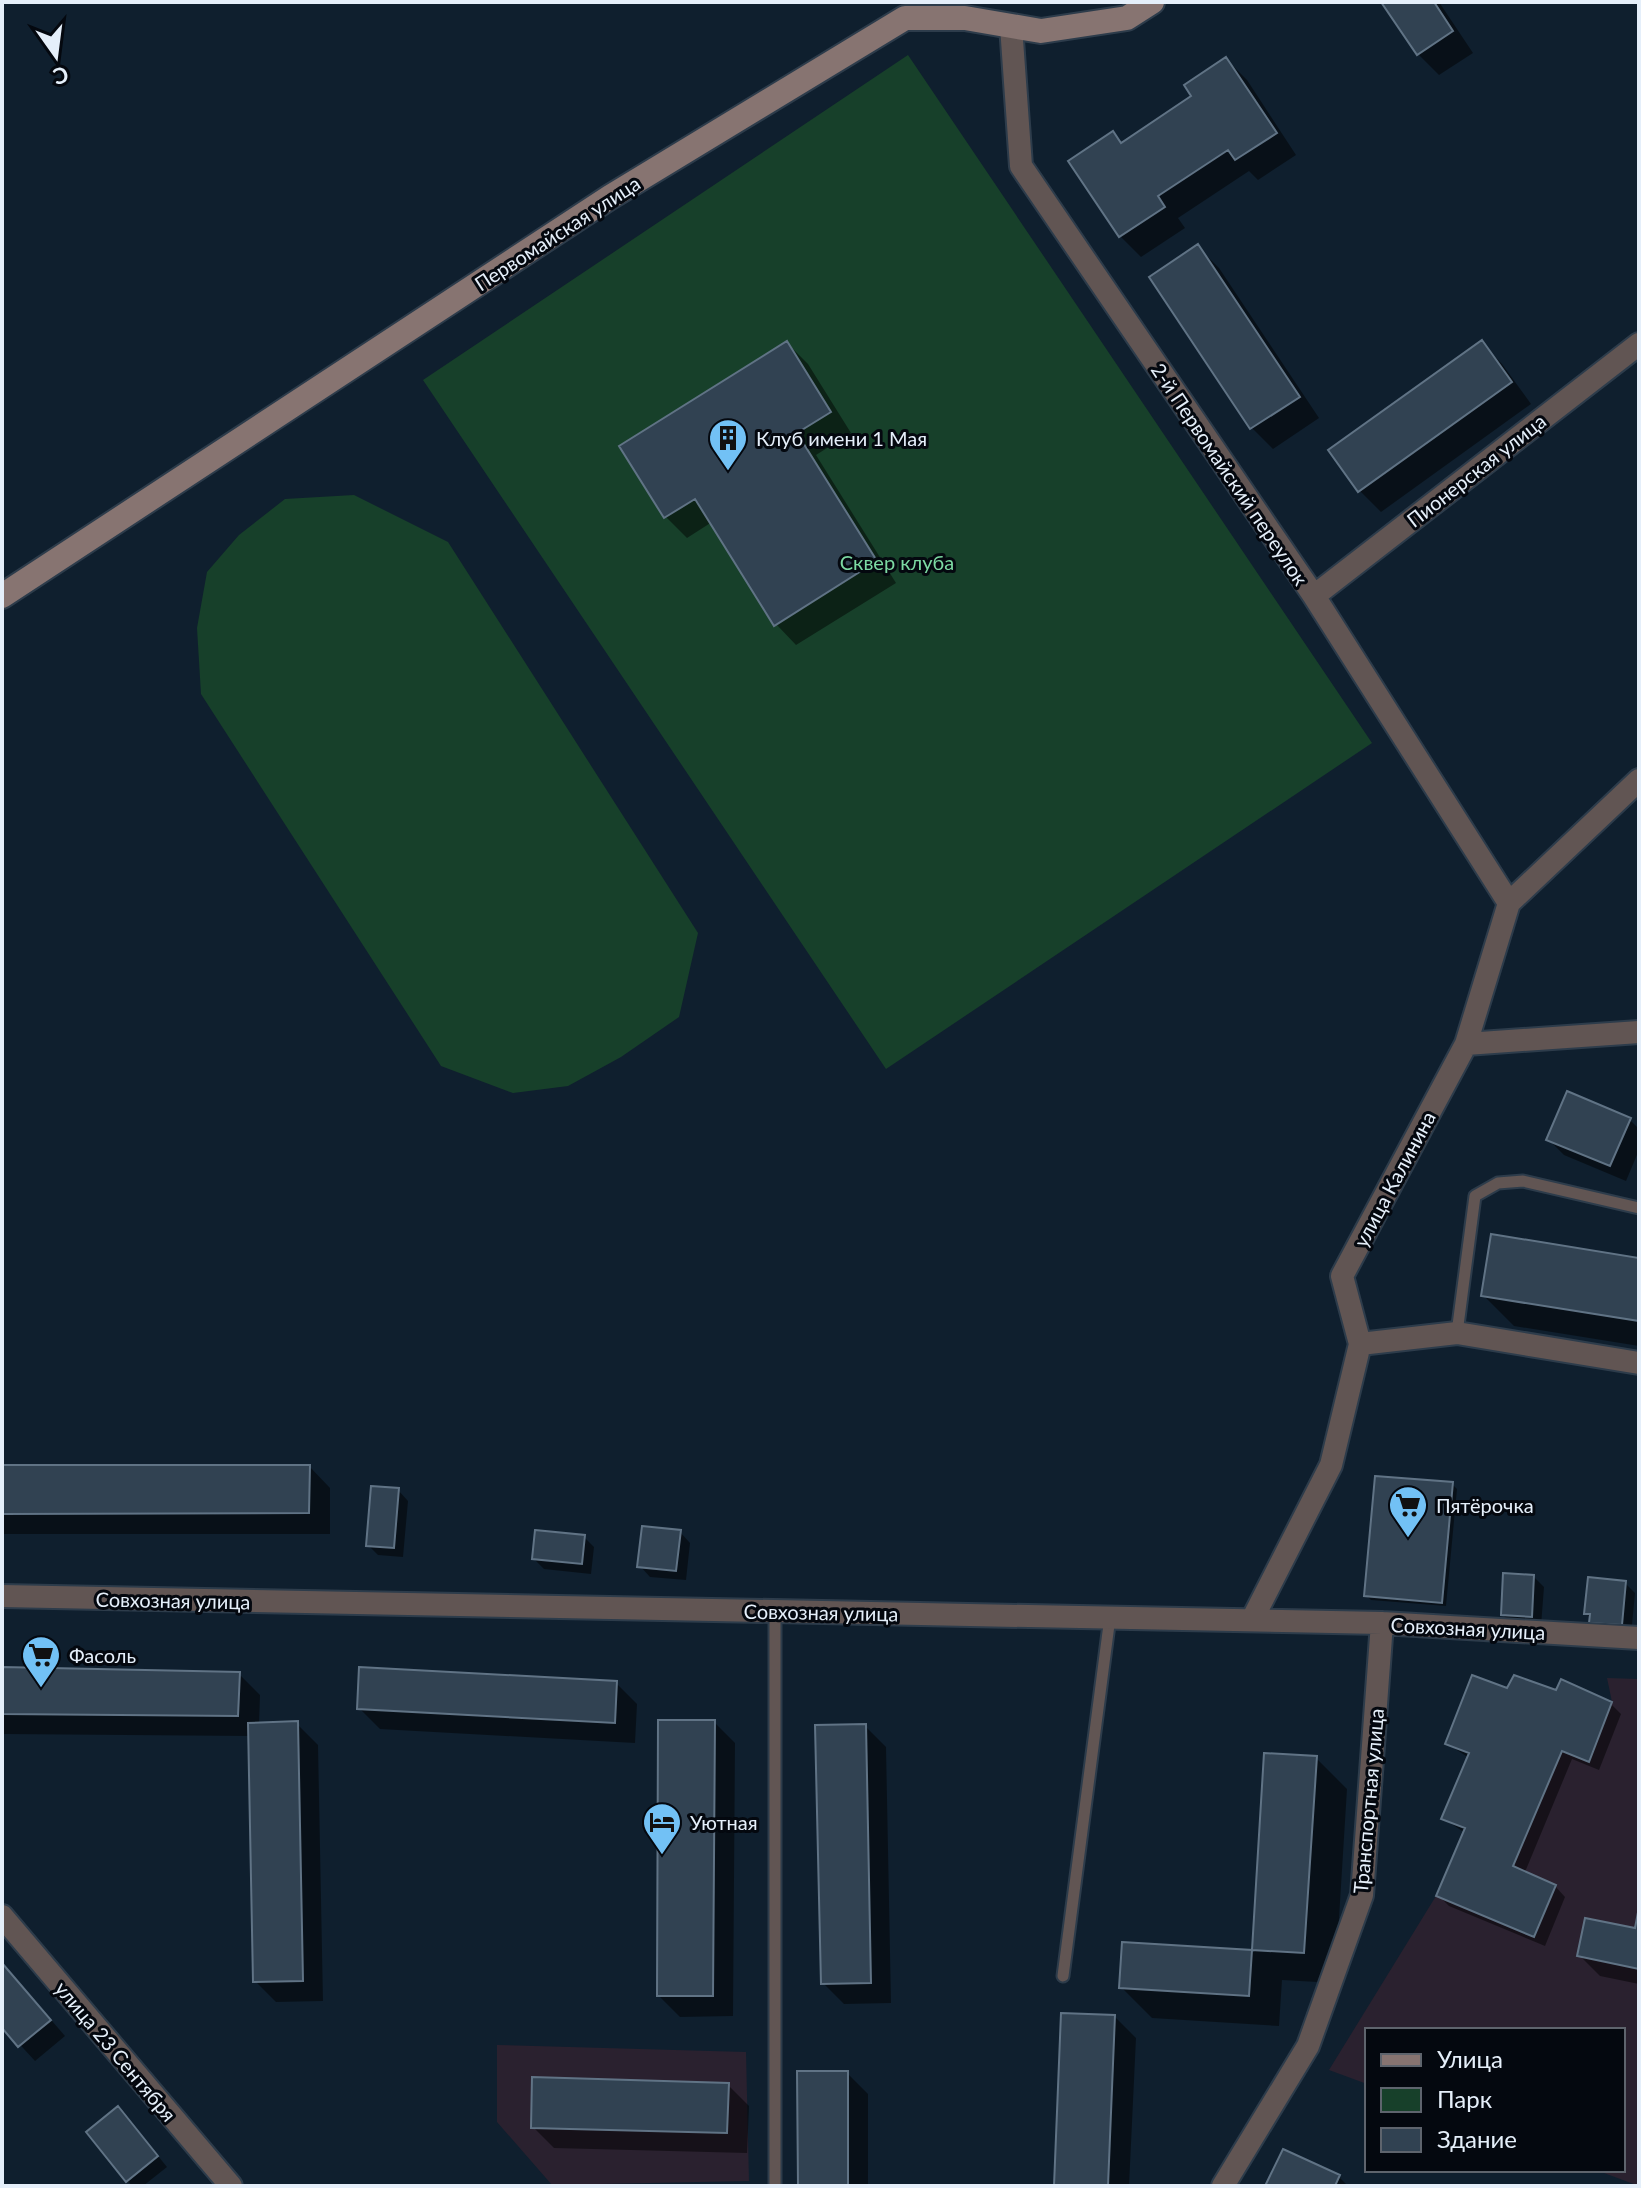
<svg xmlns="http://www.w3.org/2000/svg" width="1641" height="2188" font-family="Lato,sans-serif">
<rect width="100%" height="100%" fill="#0f1f2e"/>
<path fill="#2a212f" d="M1607 1678 1639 1679V2186L1596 2170H1623V2030H1367V2084L1329 2070 1436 1896 1535 1937 1556 1885 1513 1866 1562 1751 1589 1761 1612 1702Z
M497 2045 746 2052 749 2181 552 2185 497 2122Z"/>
<path fill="#17402a" d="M908 55 1372 743 886 1069 423 380Z
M354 495 448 542 698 933 679 1017 621 1057 568 1086 513 1093 441 1066 201 694 197 628 207 572 239 535 285 499Z"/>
<path fill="#0007" d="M1384 2H1439L1473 53 1439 75 1418 54Z
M1226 59 1247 80 1296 155 1258 180 1249 171 1178 218 1185 228 1141 257 1120 236 1113 134 1123 144 1194 97Z
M1198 247 1219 268 1319 418 1273 449 1252 428 1152 277Z
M787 343 808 364 851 433 816 455 896 583 796 645 776 624 712 522 687 538 666 517Z
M1482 343 1502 364 1531 404 1381 512 1360 491 1331 451Z
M1629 1119 1639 1129V1150L1626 1181 1564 1155 1549 1140Z
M1639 1260V1346L1514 1326 1483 1295Z
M309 1466 330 1488V1534H2V1467Z
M1452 1484 1457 1489 1446 1606 1371 1600 1366 1595Z
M398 1490 408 1501 403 1557 378 1555 368 1545Z
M680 1532 690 1543 686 1580 650 1577 640 1566Z
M584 1537 594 1547 591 1574 544 1569 534 1559Z
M1534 1577 1544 1587 1541 1626 1513 1625 1503 1615Z
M1625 1583 1635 1593 1631 1635 1602 1632 1586 1613Z
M2 1669 239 1674 260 1695 259 1725 297 1724 318 1745 323 2001 276 2002 255 1981 250 1736 2 1734Z
M616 1683 637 1704 635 1743 380 1729 359 1708Z
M1508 1690 1557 1693 1610 1703 1621 1714 1599 1770 1572 1759 1525 1872 1555 1886 1565 1897 1545 1946 1449 1906 1439 1896 1465 1833 1443 1818 1469 1758 1448 1744Z
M714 1722 735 1743 733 2016 680 2017 659 1996Z
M865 1726 886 1747 891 2003 844 2004 823 1983Z
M1266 1755 1316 1758 1347 1789 1335 1983 1282 1980 1279 2026 1152 2018 1121 1987 1124 1944 1254 1952Z
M1639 1917V1984L1600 1976 1579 1955 1636 1930Z
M2 1963 65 2036 35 2061 2 2025Z
M1115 2017 1136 2038 1129 2186H1056Z
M847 2073 868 2094V2186H800Z
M728 2085 749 2106 747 2153 554 2148 533 2127Z
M128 2119 167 2167 143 2186H133L127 2181Z
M1284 2151 1339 2177 1348 2186H1268Z"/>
<path fill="#314252" stroke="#607385" stroke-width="2" d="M1381 2H1434L1453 31 1417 55Z
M1226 57 1277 133 1235 160 1228 150 1158 196 1165 207 1119 237 1068 161 1113 131 1121 143 1191 96 1184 85Z
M1198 244 1300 397 1250 429 1149 277Z
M1482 340 1512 382 1358 492 1328 450Z
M787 341 831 412 797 433 877 561 774 626 695 499 664 518 619 446Z
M1567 1091 1631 1118 1610 1166 1546 1140Z
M1491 1234 1639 1258V1321L1481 1296Z
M2 1465H310L309 1513 2 1514Z
M1375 1476 1453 1482 1442 1603 1364 1596Z
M371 1486 399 1488 394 1548 366 1546Z
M642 1526 681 1530 676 1571 637 1567Z
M535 1530 585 1535 582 1564 532 1559Z
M1503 1573 1534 1575 1532 1617 1501 1615Z
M1588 1577 1626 1581 1622 1625 1589 1623 1590 1614H1584Z
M2 1667 240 1672 238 1716 2 1714Z
M359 1667 617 1681 615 1723 357 1709Z
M1472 1675 1507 1688 1514 1675 1556 1690 1561 1679 1612 1702 1589 1762 1562 1751 1513 1866 1556 1885 1534 1937 1436 1896 1465 1828 1441 1819 1469 1753 1445 1744Z
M658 1720H715L713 1996H657Z
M298 1721 303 1981 253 1982 248 1723Z
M866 1724 871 1983 821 1984 815 1725Z
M1264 1753 1317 1756 1304 1953 1252 1950Z
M1639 1907V1969L1577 1956 1585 1918 1635 1928Z
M1122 1942 1252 1950 1249 1996 1119 1988Z
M2 1963 51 2020 18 2047 2 2028Z
M1061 2013 1115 2015 1108 2186H1054Z
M797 2071H848V2186H798Z
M532 2077 729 2083 727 2133 531 2128Z
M118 2106 158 2156 126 2182 86 2132Z
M1283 2149 1340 2175 1335 2186H1265Z"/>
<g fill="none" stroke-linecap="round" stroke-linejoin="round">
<defs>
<path id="lane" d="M1457 1333 1475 1196 1498 1183 1523 1181 1639 1208
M775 1611V2186
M1063 1976 1110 1617"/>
<path id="street" d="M1011 26 1021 166 1314 596 1509 903
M1314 596 1639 344
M1466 1044 1639 1032
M1360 1344 1457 1333 1639 1363
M2 1596 1382 1623 1639 1638
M1252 1620 1331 1465 1360 1344 1342 1276 1466 1044 1509 903 1639 780
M2 1916 231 2186
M1223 2186 1308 2046 1362 1895 1382 1623"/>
<path id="secondary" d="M2 596 610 197 905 18H965L1041 31 1127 18 1152 2"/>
</defs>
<use href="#lane" stroke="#2d3c4b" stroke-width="15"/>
<use href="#street" stroke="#2d3c4b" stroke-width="26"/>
<use href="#secondary" stroke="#2d3c4b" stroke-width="28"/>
<use href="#lane" stroke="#615553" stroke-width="11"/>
<use href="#street" stroke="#615553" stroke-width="22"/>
<use href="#secondary" stroke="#877471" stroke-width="24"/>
</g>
<defs>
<symbol id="building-pin" viewBox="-11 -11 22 30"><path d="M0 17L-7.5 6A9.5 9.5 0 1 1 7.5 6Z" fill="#72c1f5" stroke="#04080f"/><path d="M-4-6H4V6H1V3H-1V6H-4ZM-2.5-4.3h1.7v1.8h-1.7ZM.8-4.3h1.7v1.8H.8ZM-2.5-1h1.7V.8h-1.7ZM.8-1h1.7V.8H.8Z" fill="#111"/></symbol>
<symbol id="supermarket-pin" viewBox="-11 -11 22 30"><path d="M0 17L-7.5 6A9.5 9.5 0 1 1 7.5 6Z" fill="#72c1f5" stroke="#04080f"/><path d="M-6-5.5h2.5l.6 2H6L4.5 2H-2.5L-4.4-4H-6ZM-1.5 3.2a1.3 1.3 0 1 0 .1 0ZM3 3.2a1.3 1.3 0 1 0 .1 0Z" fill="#111"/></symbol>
<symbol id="hotel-pin" viewBox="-11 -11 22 30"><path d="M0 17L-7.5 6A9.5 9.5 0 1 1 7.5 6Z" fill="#72c1f5" stroke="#04080f"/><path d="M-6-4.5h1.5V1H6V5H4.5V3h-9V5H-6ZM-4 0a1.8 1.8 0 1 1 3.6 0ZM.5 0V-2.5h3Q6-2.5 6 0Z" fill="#111"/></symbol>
</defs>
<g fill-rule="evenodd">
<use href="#building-pin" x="706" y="416" width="44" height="60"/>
<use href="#supermarket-pin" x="1386" y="1483" width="44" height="60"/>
<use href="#supermarket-pin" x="19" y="1633" width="44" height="60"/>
<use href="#hotel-pin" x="640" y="1800" width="44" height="60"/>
</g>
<g text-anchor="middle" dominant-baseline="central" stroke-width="6" stroke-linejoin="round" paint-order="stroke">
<g font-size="20" fill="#e5effa" stroke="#04080f">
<text transform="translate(557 233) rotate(-33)">Первомайская улица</text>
<text transform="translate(1476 470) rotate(-38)">Пионерская улица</text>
<text transform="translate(1230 474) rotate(56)">2-й Первомайский переулок</text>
<text transform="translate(1394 1179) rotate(-62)">улица Калинина</text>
<text transform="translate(173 1600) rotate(1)">Совхозная улица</text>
<text transform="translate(821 1612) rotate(1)">Совхозная улица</text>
<text transform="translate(1468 1628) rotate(3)">Совхозная улица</text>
<text transform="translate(1368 1801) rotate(-85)">Транспортная улица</text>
<text transform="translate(116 2051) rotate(50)">улица 23 Сентября</text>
</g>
<g font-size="20" fill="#e5effa" stroke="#04080f" text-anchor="start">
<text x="756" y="438">Клуб имени 1 Мая</text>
<text x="1436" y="1505">Пятёрочка</text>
<text x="69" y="1655">Фасоль</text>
<text x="690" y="1822">Уютная</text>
</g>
<g font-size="20" fill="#7cdaa3" stroke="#04080f">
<text x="897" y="562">Сквер клуба</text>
</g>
</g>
<rect width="1641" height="2188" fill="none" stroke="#e5effa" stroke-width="8"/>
<rect x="1365" y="2028" width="260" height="144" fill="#04080f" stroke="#5e646d" stroke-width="2"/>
<rect x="1381" y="2054" width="40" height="12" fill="#877471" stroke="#5e646d" stroke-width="2"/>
<text x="1437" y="2068" font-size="24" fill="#e5effa">Улица</text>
<rect x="1381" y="2088" width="40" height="24" fill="#17402a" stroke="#5e646d" stroke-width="2"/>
<text x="1437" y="2108" font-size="24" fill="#e5effa">Парк</text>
<rect x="1381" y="2128" width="40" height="24" fill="#314252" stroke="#5e646d" stroke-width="2"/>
<text x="1437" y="2148" font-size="24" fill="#e5effa">Здание</text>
<g transform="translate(56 56) rotate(166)" stroke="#04080f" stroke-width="6" paint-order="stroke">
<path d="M0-6L14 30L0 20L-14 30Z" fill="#e5effa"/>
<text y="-12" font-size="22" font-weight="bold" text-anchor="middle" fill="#e5effa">С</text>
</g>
</svg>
